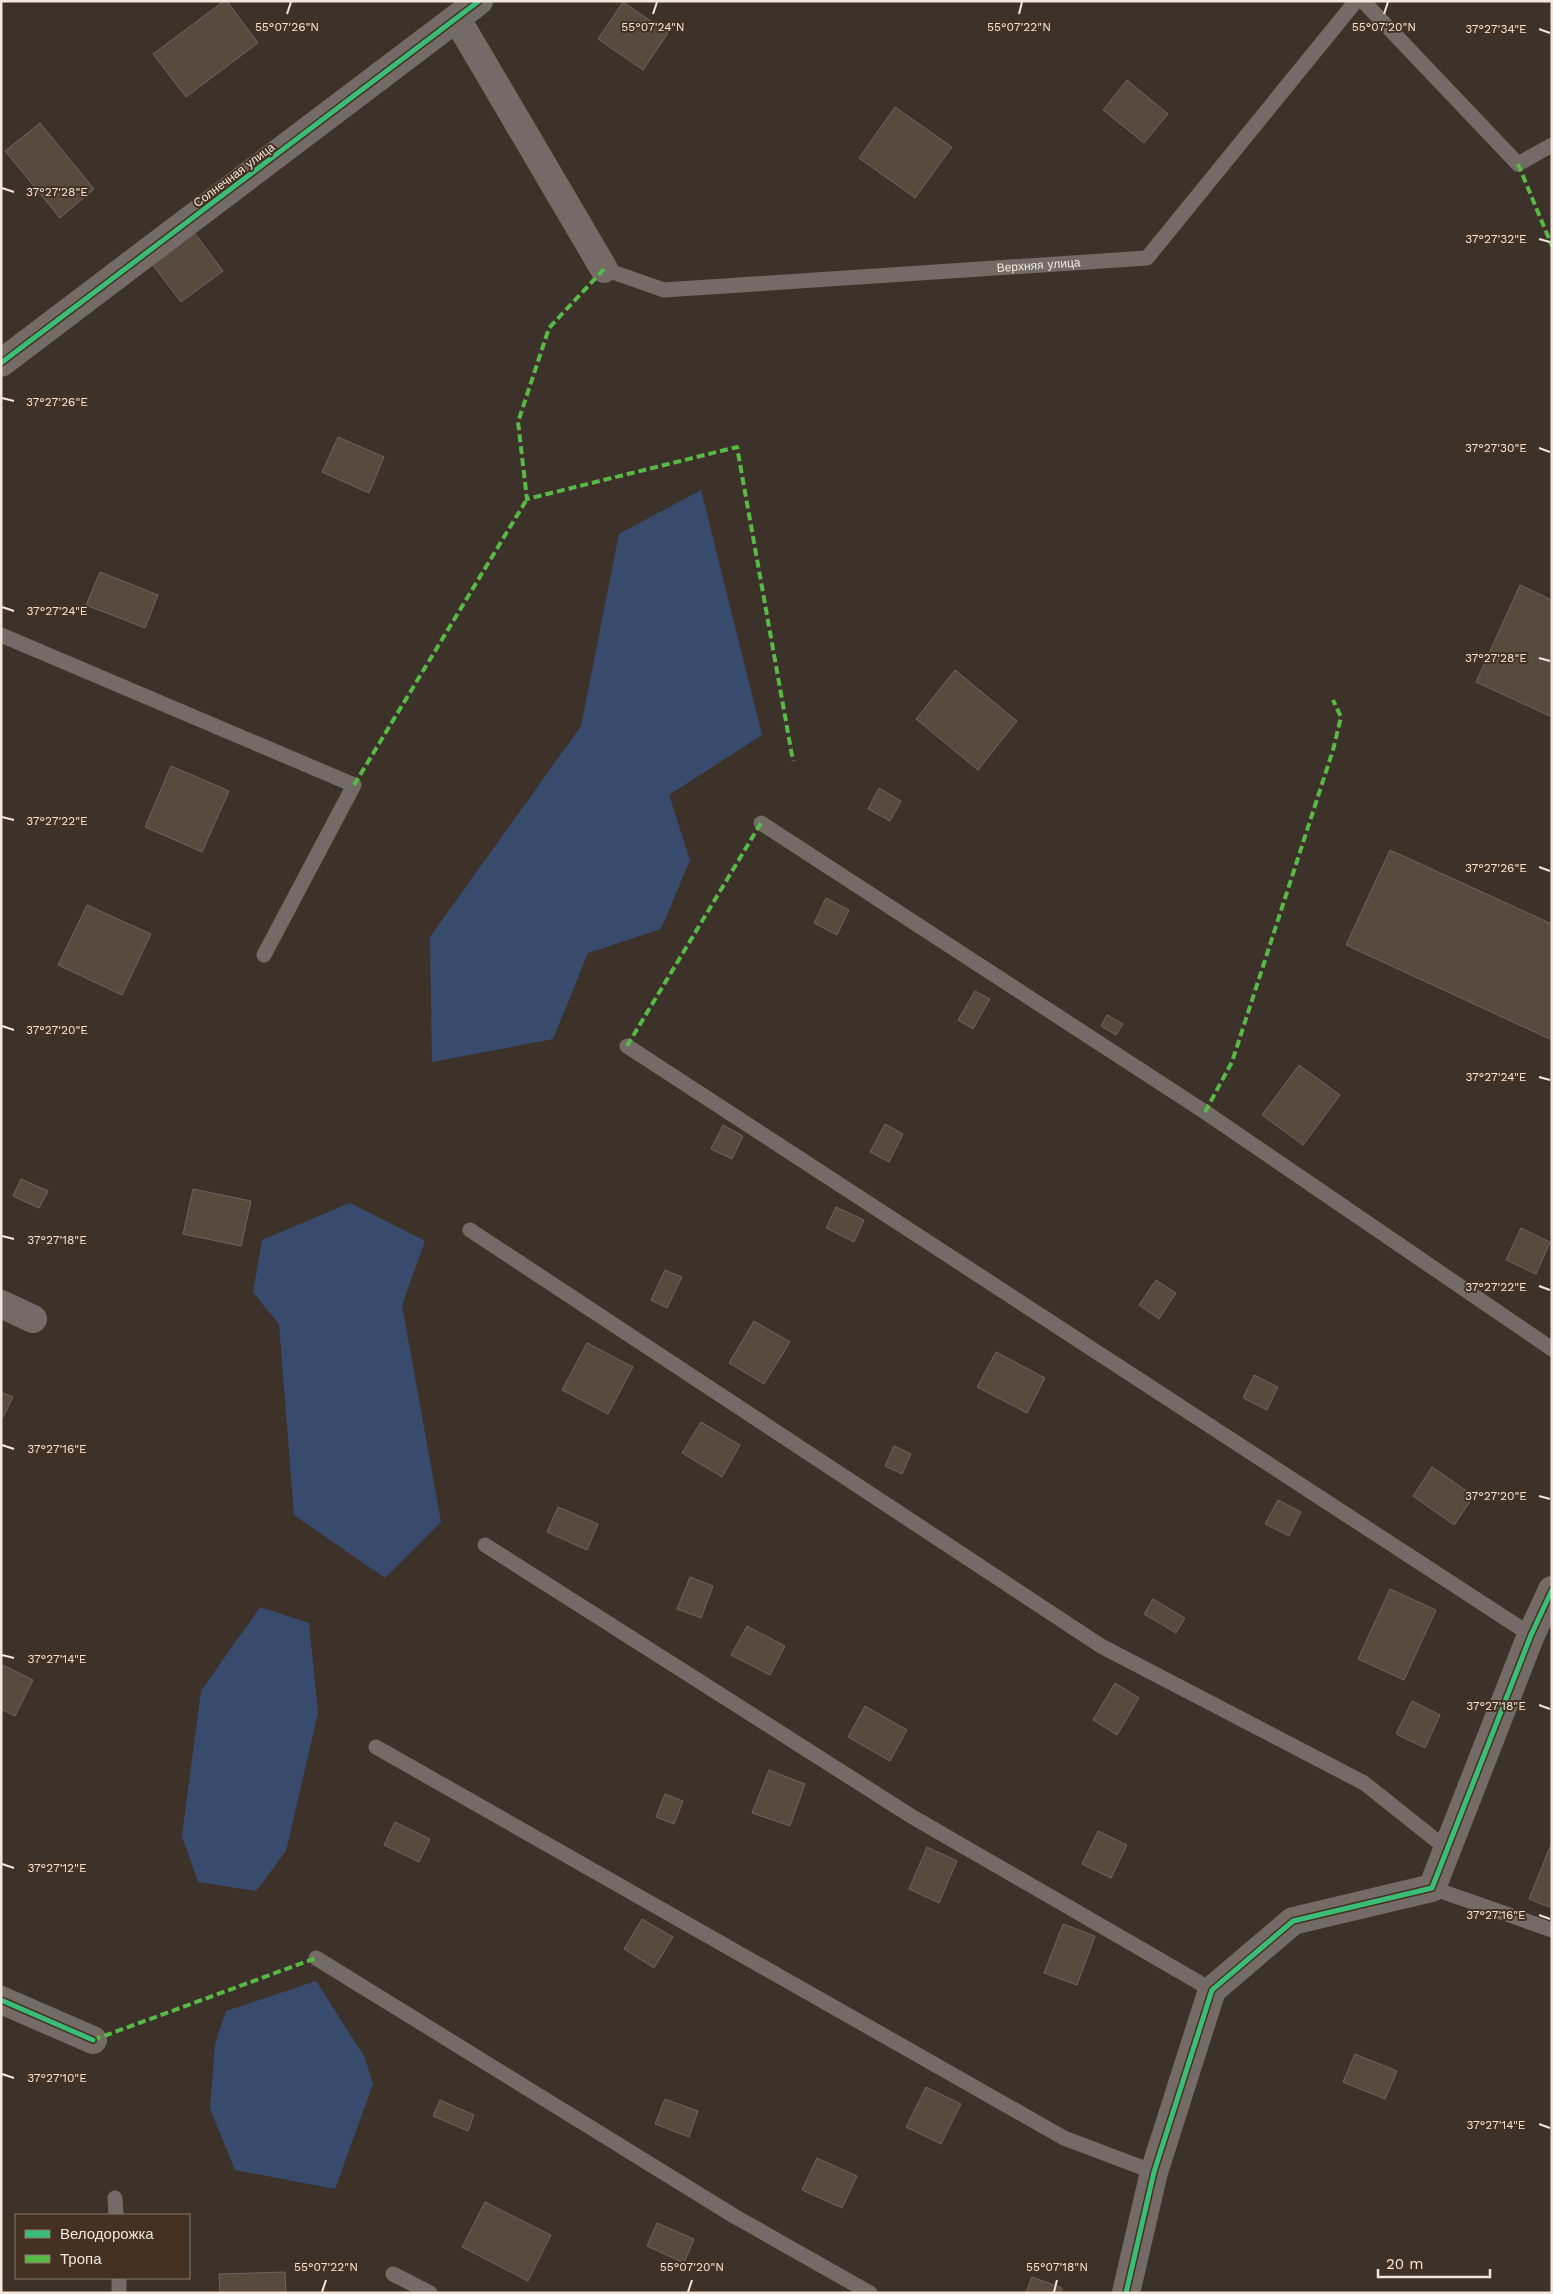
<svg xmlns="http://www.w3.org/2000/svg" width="1553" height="2294" font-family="'Work Sans',sans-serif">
<rect width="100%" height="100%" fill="#3d322a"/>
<path fill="#384b6d" d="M701 490 762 735 669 795 690 860 661 929 588 953 553 1039 432 1062 430 937 581 726 619 534Z
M350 1203 425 1241 402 1305 441 1522 385 1578 294 1515 279 1324 253 1292 262 1240Z
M260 1607 309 1623 318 1713 286 1851 256 1891 198 1882 182 1836 201 1691Z
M316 1981 364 2056 373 2084 335 2189 235 2170 210 2109 215 2044 226 2011Z"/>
<path fill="#574b40" stroke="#6e655d" d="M224 1H227L258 43 186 97 153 54Z
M623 2 668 33 643 70 598 39Z
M1127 80 1168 114 1144 143 1103 110Z
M895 107 952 147 915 198 859 158Z
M40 123 94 189 60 218 5 151Z
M187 223 223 271 181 302 145 255Z
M338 437 384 457 369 493 322 472Z
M100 572 158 595 145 628 86 605Z
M1520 585 1552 600V717L1476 682Z
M955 670 1017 721 978 770 916 719Z
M171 766 229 791 202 852 145 827Z
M879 788 901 801 890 821 868 809Z
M1390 850 1552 924V1040L1346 945Z
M826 898 849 910 837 935 814 923Z
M87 905 151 934 122 995 58 965Z
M975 991 990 999 973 1029 958 1020Z
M1107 1015 1123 1024 1116 1035 1101 1026Z
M1299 1065 1340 1095 1303 1145 1262 1115Z
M885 1124 903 1134 889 1162 870 1152Z
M723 1125 743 1136 732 1159 711 1149Z
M21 1179 48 1191 39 1208 13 1196Z
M193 1189 251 1201 241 1246 183 1234Z
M836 1207 864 1220 854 1242 826 1228Z
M1521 1228 1550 1242 1536 1274 1506 1260Z
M665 1270 682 1277 667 1308 651 1300Z
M1156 1280 1176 1293 1159 1319 1139 1305Z
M754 1321 790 1342 764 1384 729 1363Z
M587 1343 633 1367 608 1414 562 1390Z
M996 1352 1045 1378 1027 1413 977 1387Z
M1254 1375 1278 1387 1267 1410 1243 1398Z
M1 1392 13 1397 1 1421Z
M701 1422 740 1445 722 1477 682 1453Z
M894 1446 911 1454 902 1474 885 1466Z
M1432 1467 1474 1496 1454 1525 1413 1496Z
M1278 1500 1301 1512 1289 1536 1265 1524Z
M558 1507 598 1524 587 1550 547 1532Z
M690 1577 713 1586 701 1618 677 1609Z
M1390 1589 1436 1610 1404 1680 1358 1659Z
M1153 1599 1185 1618 1176 1633 1144 1614Z
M747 1626 785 1646 770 1675 731 1655Z
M1 1664 33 1680 15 1716 1 1709Z
M1115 1683 1139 1698 1117 1735 1093 1720Z
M1412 1701 1440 1715 1425 1748 1396 1734Z
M865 1706 907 1730 890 1761 848 1737Z
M769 1770 805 1784 790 1826 752 1813Z
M665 1794 683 1801 674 1824 656 1817Z
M395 1822 430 1839 419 1862 384 1845Z
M1098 1831 1127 1845 1111 1878 1082 1864Z
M1552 1842V1908L1529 1899Z
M927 1847 957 1861 939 1903 909 1889Z
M642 1919 673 1937 654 1968 624 1949Z
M1063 1924 1095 1936 1077 1985 1044 1973Z
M1355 2054 1397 2071 1385 2099 1343 2082Z
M926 2087 961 2104 941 2144 906 2127Z
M665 2099 698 2111 689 2137 655 2124Z
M440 2100 474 2115 468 2131 433 2116Z
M817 2158 857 2176 842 2208 802 2190Z
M485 2202 551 2235 528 2281 462 2247Z
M657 2223 694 2239 684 2263 647 2246Z
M285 2272 286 2293H220L219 2274Z
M1032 2277 1062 2288 1061 2293H1026Z"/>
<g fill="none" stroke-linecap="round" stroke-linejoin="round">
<g stroke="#746b66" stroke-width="15">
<path d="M1363 1 1518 164 1552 145"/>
<path id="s1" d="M604 269 664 290 1147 258 1356 1"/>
<path d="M1 635 354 785 264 955"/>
<path d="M761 823 1205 1112 1552 1349"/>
<path d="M627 1046 1531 1635"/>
<path d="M470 1230 1101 1646 1364 1783 1447 1849"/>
<path d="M485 1545 911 1816 1212 1990"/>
<path d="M376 1747 1064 2138 1154 2172"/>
<path d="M1432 1888 1552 1930"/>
<path d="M316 1958 734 2216 870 2293"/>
<path d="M115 2198 116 2215"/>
<path d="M393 2274 430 2293"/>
<path d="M119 2278V2293"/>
</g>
<path stroke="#746b66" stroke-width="28" d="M457 19 604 269
M1 363 479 1
M1 1304 33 1319
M1 2000 93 2040
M1126 2293 1154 2172 1212 1990 1293 1921 1432 1888 1531 1635 1552 1590"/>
<path stroke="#58b947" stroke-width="4" stroke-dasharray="8 4" stroke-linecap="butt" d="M1518 164 1552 246
M604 269 549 328 518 422 527 499 737 447 793 761
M354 785 527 499
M627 1046 761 823
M1205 1112 1232 1062 1333 750 1341 717 1333 700
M93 2040 316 1958"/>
<defs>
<path id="cycleway" d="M1 363 479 1
M1 2000 93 2040
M1126 2293 1154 2172 1212 1990 1293 1921 1432 1888 1531 1635 1552 1590"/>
</defs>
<use href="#cycleway" stroke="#453122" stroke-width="8"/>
<use href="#cycleway" stroke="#3abd76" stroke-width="5"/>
</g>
<path fill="none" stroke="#f3e6dd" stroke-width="2" d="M287 14 291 2M653 14 657 2M1019 14 1022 2M1384 14 1388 2M1539 29 1550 33M2 188 14 192M1539 239 1550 242M2 398 14 401M1539 448 1550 452M2 607 14 611M1539 658 1550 661M2 817 14 820M1539 867 1550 871M2 1026 14 1030M1539 1077 1550 1080M2 1236 14 1239M1539 1286 1550 1290M2 1445 14 1449M1539 1496 1550 1499M2 1655 14 1658M1539 1705 1550 1709M2 1864 14 1868M1539 1915 1550 1919M2 2074 14 2078M1539 2124 1550 2128M322 2292 326 2280M688 2292 692 2280M1054 2292 1057 2280"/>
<g text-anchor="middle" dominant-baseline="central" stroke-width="4" stroke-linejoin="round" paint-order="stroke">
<g font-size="12" fill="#f3e6dd" stroke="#453122">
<text transform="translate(234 175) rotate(-37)">Солнечная улица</text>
<text stroke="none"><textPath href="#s1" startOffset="439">Верхняя улица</textPath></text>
</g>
</g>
<g font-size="12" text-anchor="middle" fill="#f3e6dd" stroke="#453122" stroke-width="4" stroke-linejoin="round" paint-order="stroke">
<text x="287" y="31">55°07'26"N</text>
<text x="653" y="31">55°07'24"N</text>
<text x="1019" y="31">55°07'22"N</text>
<text x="1384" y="31">55°07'20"N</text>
<text x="1496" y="33">37°27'34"E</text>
<text x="57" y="196">37°27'28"E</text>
<text x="1496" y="243">37°27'32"E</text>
<text x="57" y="406">37°27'26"E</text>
<text x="1496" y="452">37°27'30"E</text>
<text x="57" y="615">37°27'24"E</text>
<text x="1496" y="662">37°27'28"E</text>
<text x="57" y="825">37°27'22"E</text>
<text x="1496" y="872">37°27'26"E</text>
<text x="57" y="1034">37°27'20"E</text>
<text x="1496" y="1081">37°27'24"E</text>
<text x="57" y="1244">37°27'18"E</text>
<text x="1496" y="1291">37°27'22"E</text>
<text x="57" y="1453">37°27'16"E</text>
<text x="1496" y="1500">37°27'20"E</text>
<text x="57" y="1663">37°27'14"E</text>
<text x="1496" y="1710">37°27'18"E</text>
<text x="57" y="1872">37°27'12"E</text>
<text x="1496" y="1919">37°27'16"E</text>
<text x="57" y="2082">37°27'10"E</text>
<text x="1496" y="2129">37°27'14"E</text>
<text x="326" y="2271">55°07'22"N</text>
<text x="692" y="2271">55°07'20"N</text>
<text x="1057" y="2271">55°07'18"N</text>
</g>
<rect width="1553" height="2294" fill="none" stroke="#f3e6dd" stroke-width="5"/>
<rect x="15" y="2214" width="175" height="65" fill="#453122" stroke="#8b796d"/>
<rect x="25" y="2230" width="25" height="8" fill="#3abd76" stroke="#8b796d"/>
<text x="60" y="2239" font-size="15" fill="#f3e6dd">Велодорожка</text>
<rect x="25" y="2255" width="25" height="8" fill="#58b947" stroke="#8b796d"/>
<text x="60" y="2264" font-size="15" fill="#f3e6dd">Тропа</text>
<path d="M1378 2269v8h112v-8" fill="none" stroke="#f3e6dd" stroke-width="2.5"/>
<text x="1386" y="2269" font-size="15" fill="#f3e6dd" stroke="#453122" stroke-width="4" paint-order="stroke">20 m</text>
</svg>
